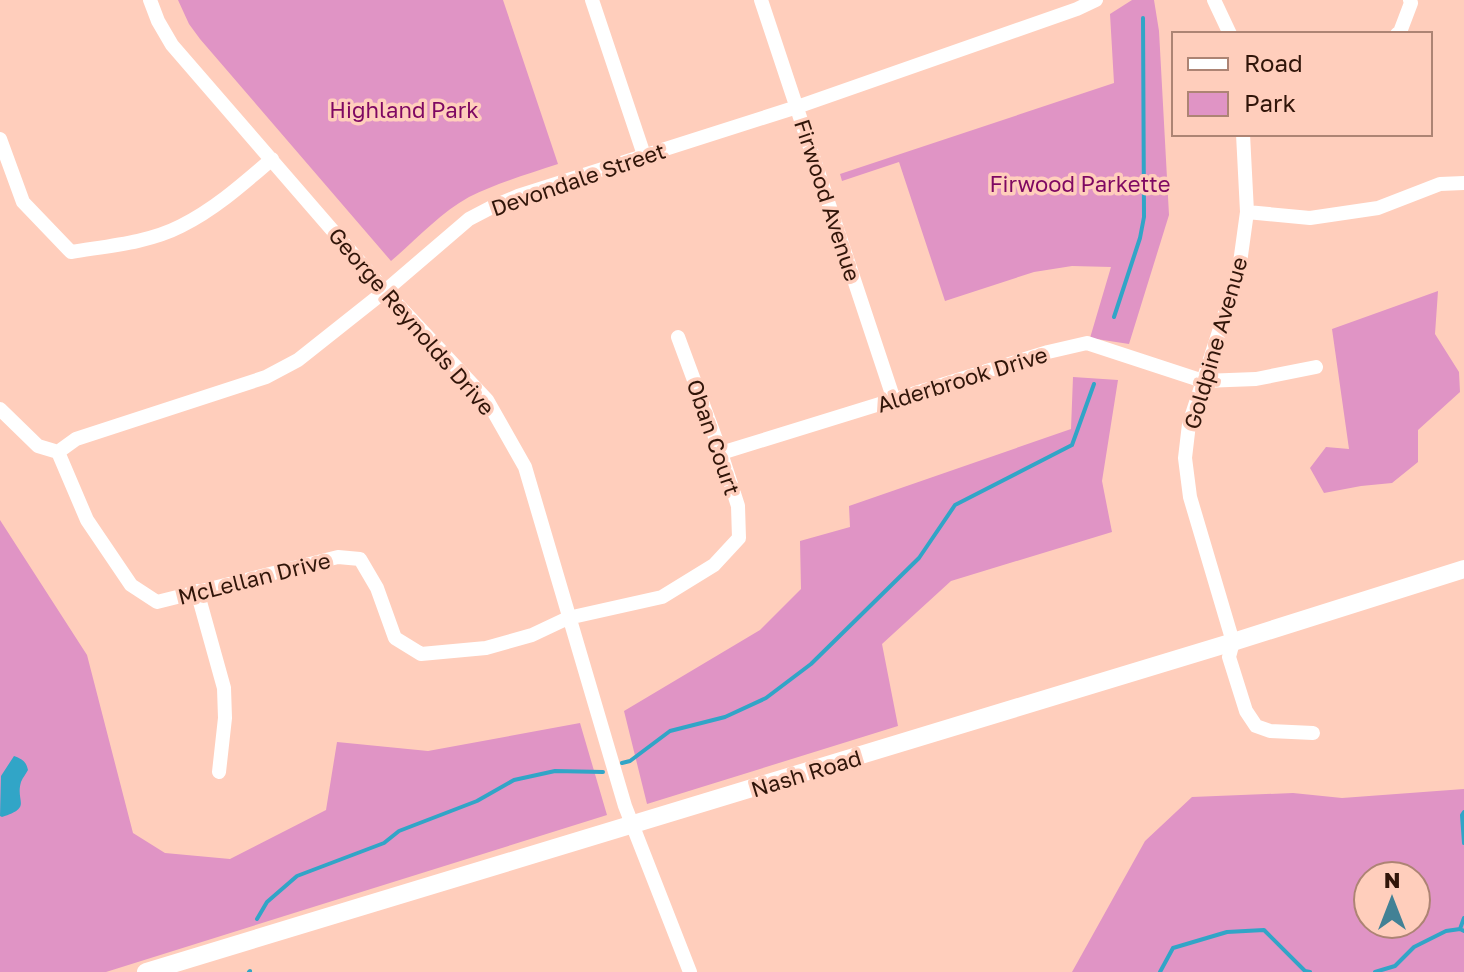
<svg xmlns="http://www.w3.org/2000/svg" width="1464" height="972" font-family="'Golos Text',sans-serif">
<rect width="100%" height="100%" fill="#ffcebc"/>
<path fill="#e094c5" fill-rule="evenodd" d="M178 0H503L558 164C528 174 497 183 469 197 440 213 416 240 391 261L200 39 189 24Z
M1132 0H1154L1159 31 1169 215 1129 344 1090 338 1111 267 1072 266 1034 272 945 301 899 162 842 181 840 174 1114 83 1110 14Z
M1438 291 1435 334 1459 372 1460 392 1418 430V462L1392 483 1361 486 1324 493 1310 468 1326 447 1349 449 1332 329Z
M1073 377 1118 380 1102 481 1112 532 951 581 882 644 898 726 647 804 624 711 760 630 801 589 800 541 850 527 849 506 1071 429Z
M0 520 87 655 133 833 165 853 230 859 326 810 337 742 428 751 580 723 607 815 106 972H0Z
M1464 789V972H1072L1145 841 1192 797 1293 793 1342 798ZM1368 876H1416V924H1368Z"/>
<path fill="#31a5c7" d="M14 756C22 759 26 761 28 770 26 774 23 777 21 782 15 802 33 807 2 817L0 816 1 776Z"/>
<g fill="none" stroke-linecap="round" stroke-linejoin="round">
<path stroke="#31a5c7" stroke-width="4" d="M1114 317 1140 238 1144 217 1143 18
M622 763 630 761 670 731 725 717 766 698 811 664 919 558 955 505 1072 445 1094 384
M1464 812 1462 815 1464 843
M257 919 267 902 297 876 384 843 399 831 477 801 514 780 555 771 603 772
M1460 929 1464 918
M249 972 250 971
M1160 972 1173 948 1227 932 1264 930 1305 971 1310 972
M1375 972 1395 966 1414 947 1446 931 1460 929 1464 931"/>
<path stroke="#fff" stroke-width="14" d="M150 0 158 21 172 45 385 291 487 400 525 467 625 806 690 972
M592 0 644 155
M761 0 894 400
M1214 0 1230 34
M1397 34 1400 32 1411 3 1410 0
M1243 134 1247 212 1239 270 1189 424 1185 458 1190 497 1233 642 1229 657 1246 711 1256 726 1270 731 1313 733
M0 139 23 202 71 252C107 246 148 243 181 226 215 209 243 184 272 159
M1247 212 1310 218 1378 208 1440 184 1464 183
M0 409 38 446 58 452
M58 452 76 439 266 377 298 360 385 291 469 219 492 207 518 196 797 107 1077 9 1096 0
M58 452 87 520 131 585 157 602 338 557 360 559 377 588 395 638 421 654 486 648 532 635 568 618 662 597 714 565 739 538 738 506 721 453 678 337
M721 453 1048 352 1087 343 1203 381 1256 379 1316 367
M197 591 224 688 225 718 219 772"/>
<path stroke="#fff" stroke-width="18" d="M146 972 1233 642 1464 569"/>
</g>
<g text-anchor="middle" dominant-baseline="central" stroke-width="7" stroke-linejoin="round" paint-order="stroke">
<g font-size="22" fill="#7f0862" stroke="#ffcebc">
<text x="404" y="109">Highland Park</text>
<text x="1080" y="183">Firwood Parkette</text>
</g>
<g font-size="22" fill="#311509" stroke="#ffcebc">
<text transform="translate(578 179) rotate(-19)">Devondale Street</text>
<text transform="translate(828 200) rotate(72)">Firwood Avenue</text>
<text transform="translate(412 321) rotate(49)">George Reynolds Drive</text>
<text transform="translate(1215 343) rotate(-74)">Goldpine Avenue</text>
<text transform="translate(962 379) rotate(-17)">Alderbrook Drive</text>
<text transform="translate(714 437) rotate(71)">Oban Court</text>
<text transform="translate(254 578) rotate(-14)">McLellan Drive</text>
<text transform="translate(806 773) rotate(-17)">Nash Road</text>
</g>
</g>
<rect x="1172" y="32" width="260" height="104" fill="#ffcebc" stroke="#ad8474" stroke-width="2"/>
<rect x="1188" y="58" width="40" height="12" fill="#ffffff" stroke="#ad8474" stroke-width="2"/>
<text x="1244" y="72" font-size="24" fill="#311509">Road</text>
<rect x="1188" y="92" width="40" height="24" fill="#e094c5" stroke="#ad8474" stroke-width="2"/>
<text x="1244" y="112" font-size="24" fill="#311509">Park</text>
<g transform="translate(1392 900)"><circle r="38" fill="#ffcebc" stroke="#ad8474" stroke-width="2"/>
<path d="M0-6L14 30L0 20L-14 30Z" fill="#428195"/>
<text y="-12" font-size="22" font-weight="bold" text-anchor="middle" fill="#311509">N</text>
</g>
</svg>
